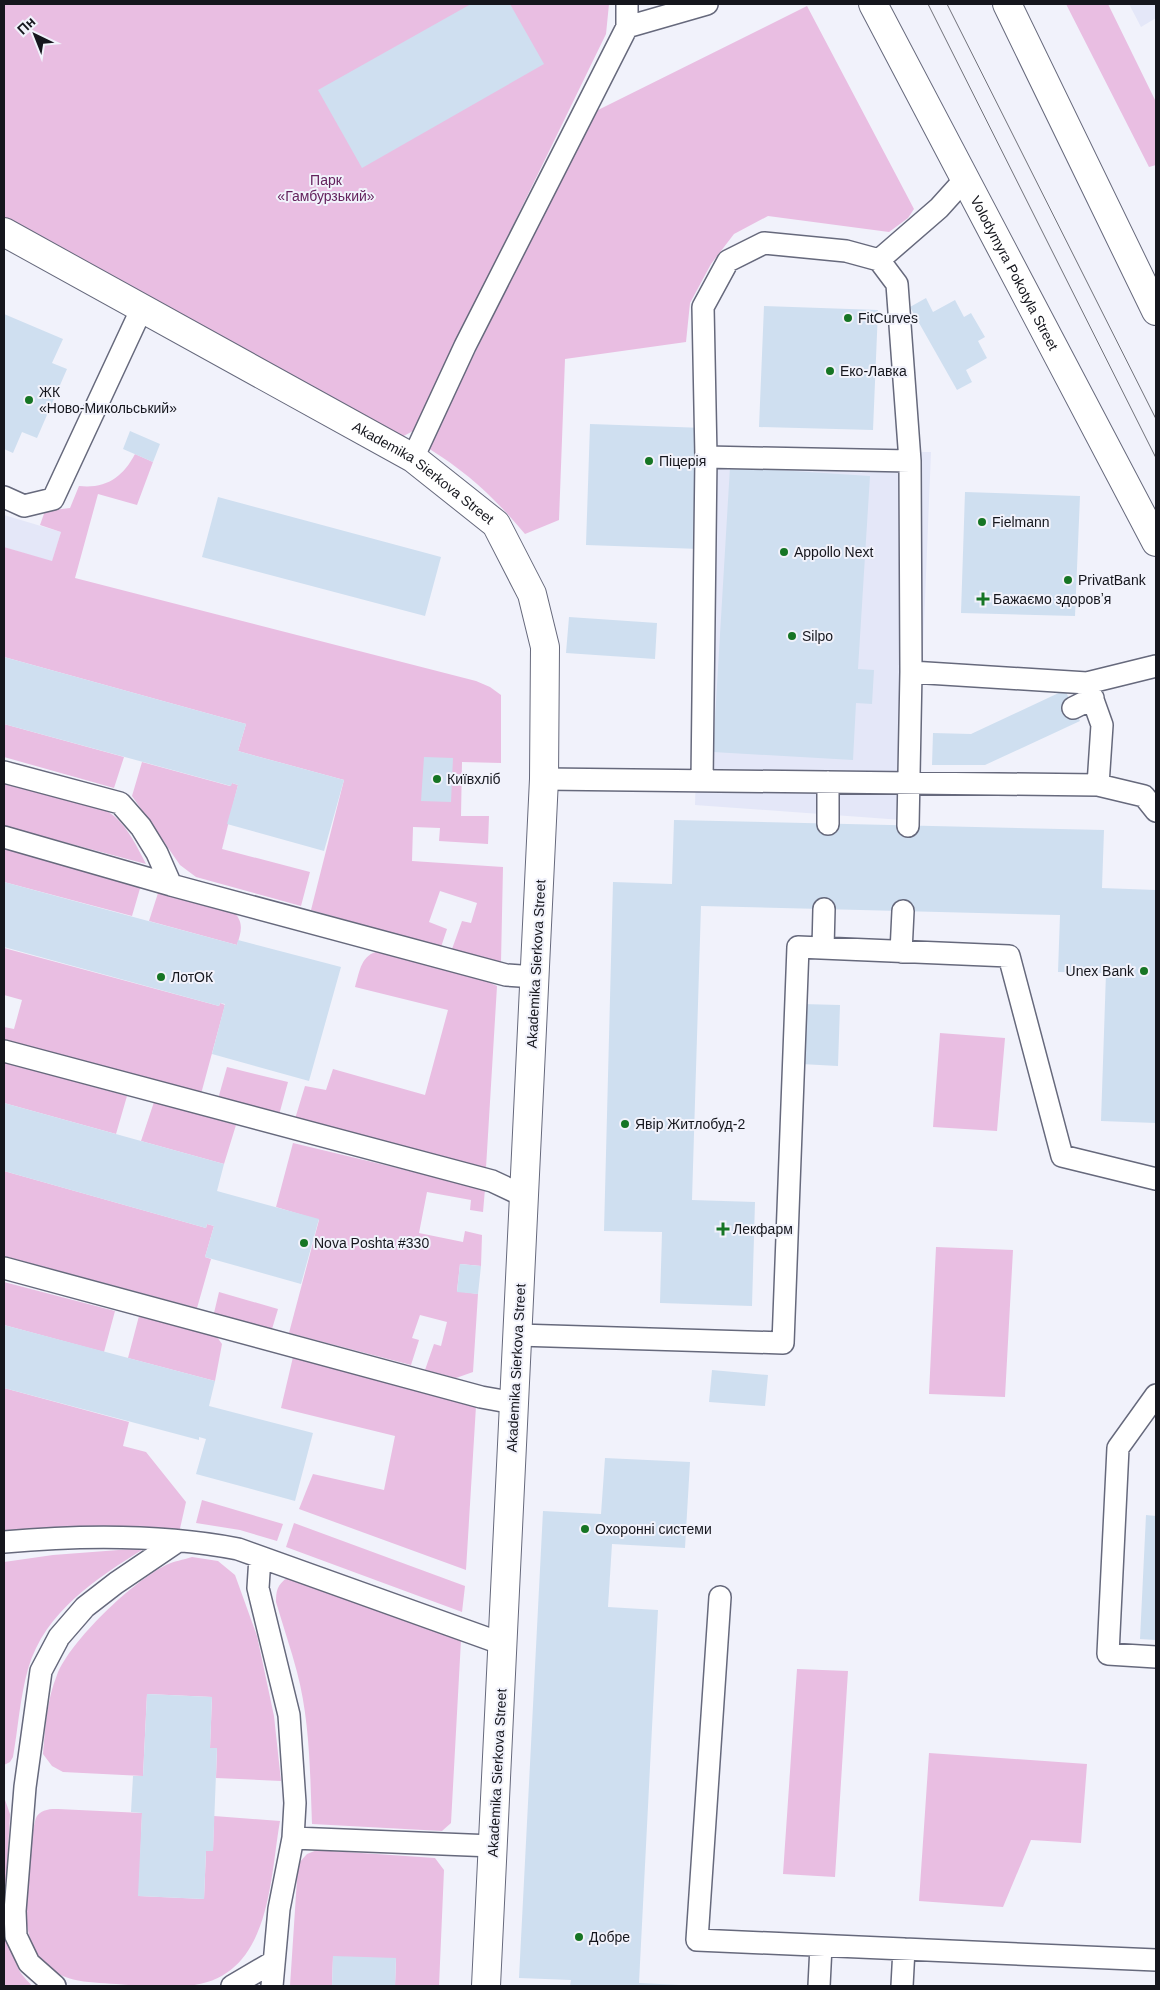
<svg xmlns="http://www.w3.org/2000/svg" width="1160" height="1990" font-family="Helvetica,sans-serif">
<rect width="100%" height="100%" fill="#f1f2fb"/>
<path fill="#e4e7f8" d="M1129 4H1156V18L1141 27Z
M728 451 931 452 916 821 695 805 705 456Z
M4 515 61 532 52 562 4 547Z"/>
<path fill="#e9bee2" d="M4 4H609L606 34 413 431 398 439 4 223Z
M1066 4H1108L1156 102V165L1149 167Z
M807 6 914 209 908 218 889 232 768 216 734 234 711 264 690 303 686 342 565 359 559 520 525 534C494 497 468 473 428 448L594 112Z
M135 454 153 462 137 505 98 494 75 578 476 681 490 687 501 695V763L462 762 461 816H489L488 844 439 841 440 828 413 827 412 861 503 867 501 962 452 949 462 921 471 923 477 903 440 891 429 922 447 929 441 947 311 910 344 780 238 751 246 724 4 657V547L52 561 61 532 40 525 45 511 70 508 79 486C106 489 123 477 135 454Z
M4 724 124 757 114 788 4 757Z
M142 762 230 786 232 783 238 785 222 849 310 872 301 906 196 877 180 865 132 796Z
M4 782C32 789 94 798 114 816 129 829 137 847 146 864L4 826Z
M4 847 141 885 132 916 4 882Z
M159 890 235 913C244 924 241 932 237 945L149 921Z
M4 948 219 1006 220 1003 225 1005 201 1094 4 1041V1027L14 1029 22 1000 4 995Z
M379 951 478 977 497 986 486 1168 295 1119 305 1086 326 1090 333 1069 425 1095 448 1010 355 987C360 970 361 955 379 951Z
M940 1033 1005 1038 997 1131 933 1127Z
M4 1062 127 1096 116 1134 4 1103Z
M227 1067 288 1082 279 1115 218 1099Z
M154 1102 236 1125 224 1164 141 1141Z
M293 1143 485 1189 483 1212 470 1210 471 1200 427 1192 419 1233 463 1242 465 1231 482 1235 481 1266 460 1264 457 1291 478 1294 473 1372 456 1378 425 1370 434 1344 441 1346 447 1322 420 1315 412 1338 419 1340 411 1365 289 1333 319 1220 276 1207Z
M4 1171 206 1228 207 1224 214 1226 205 1257 211 1259 197 1308 4 1256Z
M936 1247 1013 1250 1005 1397 929 1394Z
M4 1282 115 1311 104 1352 4 1325Z
M219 1292 278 1309 272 1329 214 1313Z
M139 1316 217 1337 222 1344 215 1381 128 1358Z
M293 1357 476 1406 466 1570 299 1509 313 1474 384 1490 395 1436 281 1408Z
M4 1388 129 1422 123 1446 146 1452 186 1502 179 1533 4 1536Z
M202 1500 283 1524 277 1541 240 1530 196 1523Z
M294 1523 465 1586 462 1612 286 1547Z
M145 1548C97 1578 45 1611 28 1669 20 1697 18 1729 13 1757L10 1762 4 1765V1562L53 1555Z
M192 1557 218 1561 235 1575 257 1636 274 1716 281 1781 216 1778 217 1748H210L212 1697 147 1694 143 1776 63 1772 52 1766 43 1754C45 1728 47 1699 57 1675 70 1641 133 1581 166 1565 174 1561 183 1560 192 1557Z
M287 1578 299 1579 461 1640 451 1823 442 1831 312 1824C310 1773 310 1721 297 1672 291 1649 283 1626 276 1602 276 1591 277 1585 287 1578Z
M797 1669 848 1671 835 1877 783 1874Z
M929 1753 1087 1764 1081 1843 1031 1840 1003 1907 919 1901Z
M4 1797 10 1814C8 1862 0 1924 18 1968 21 1975 28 1981 32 1986H4Z
M58 1809 142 1813 139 1896 204 1899 206 1851H213L214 1816 280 1821C269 1883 271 1978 188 1986 164 1989 139 1986 116 1984 87 1982 57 1983 38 1956 31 1945 27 1930 26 1917 24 1903 31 1825 37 1816 42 1809 51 1809 58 1809Z
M317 1850 435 1858 444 1870 439 1986H395L396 1959 333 1957 332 1986H290L298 1864 307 1854Z"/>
<path fill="#cfdff0" d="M471 4H510L544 64 362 168 318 90Z
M926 298 933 312 955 300 964 317 971 313 985 337 978 341 987 358 966 370 972 382 957 390 910 307Z
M764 306 878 310 873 430 759 427Z
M4 314 63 339 52 363 67 369 37 438 22 432 13 453 4 449Z
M590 424 705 428 700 549 586 545Z
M130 431 160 444 153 462 123 449Z
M730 467 870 476 858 669 874 670 872 704 856 703 853 760 713 752Z
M965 492 1080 496 1075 616 961 613Z
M218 497 441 557 425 616 202 557Z
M569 617 657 623 655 659 566 653Z
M4 657 246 724 238 751 344 780 324 851 227 824 238 785 232 783 231 786 4 724Z
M1065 690 1080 721 985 765H932L933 733 971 734Z
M424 757 453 758 451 802 421 801Z
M674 820 1104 830 1102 888 1156 890V1123L1101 1121 1106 973 1058 972 1060 915 701 906 692 1200 755 1202 752 1306 660 1303 662 1232 604 1231 613 882 672 884Z
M4 882 237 945 238 940 341 967 309 1081 212 1054 225 1004 220 1003 219 1006 4 947Z
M802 1004 840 1005 838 1066 801 1064Z
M4 1103 224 1164 217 1191 319 1219 301 1284 205 1257 214 1226 207 1224 206 1228 4 1171Z
M460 1264 481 1266 478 1294 457 1292Z
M4 1325 215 1381 209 1406 313 1433 295 1501 196 1474 206 1439 199 1437V1440L4 1388Z
M712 1370 768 1375 765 1406 709 1402Z
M605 1458 690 1462 685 1548 612 1544 608 1607 658 1610 639 1983 701 1986H570L571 1980 519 1978 543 1511 601 1514Z
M1146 1515 1156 1516V1640L1140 1639Z
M147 1694 212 1697 210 1748H217L213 1851H206L204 1899 138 1896 142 1813 131 1812 133 1776H143Z
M333 1956 396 1958 395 1986H332Z"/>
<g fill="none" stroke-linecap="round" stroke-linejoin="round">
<defs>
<path id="service" d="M627 27 707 4
M966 178 939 208 879 260 897 284 910 461 911 672 1087 683 1156 666
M706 457 910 461
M413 458 465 346 627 27V4
M4 497 24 506 53 499 142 308
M1087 683 1102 725 1098 785
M1073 708 1093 698
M4 772 120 803 141 827 157 853 171 885 506 975 535 977
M544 779 1098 785 1144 796 1156 811
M702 781 706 457 703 307 728 261 764 243 846 251 879 260
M828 824V782
M908 826 911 672
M4 837 171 885
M823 948 824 909
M901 952 903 911
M4 1051 492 1181 524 1196
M4 1268 481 1397 514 1403
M518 1335 783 1343 798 947 1009 956 1062 1156 1156 1179
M1156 1395 1118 1448 1108 1654 1156 1657
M4 1542C82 1535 161 1534 238 1549L503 1644
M260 1557 258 1588 289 1715 295 1803 293 1838
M720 1597 697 1940 1156 1960
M55 1986 29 1963 16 1936 15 1911 25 1787 41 1671 59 1637 85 1607 116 1583 178 1541
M232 1986 273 1962
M272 1986 279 1909 293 1838 493 1846
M819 1986 821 1946
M902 1986 904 1949"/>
<g id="minor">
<path id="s1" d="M4 232 413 458 496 524 532 594 545 647 544 779 486 1986"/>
</g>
<g id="tertiary">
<path id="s2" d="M873 4 1156 542"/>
<path d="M1007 4 1156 311"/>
</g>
</defs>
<use href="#service" stroke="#66697c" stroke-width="24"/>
<use href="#minor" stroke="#66697c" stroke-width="30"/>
<use href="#tertiary" stroke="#66697c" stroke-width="30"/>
<use href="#service" stroke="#fff" stroke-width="21"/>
<use href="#minor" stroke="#fff" stroke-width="28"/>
<use href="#tertiary" stroke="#fff" stroke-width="28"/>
<path stroke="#707179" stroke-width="1" d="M928 4 1156 458
M947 4 1156 419"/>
</g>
<g fill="#167524" stroke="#f1f2fb" stroke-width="2">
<circle cx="848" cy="318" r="5"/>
<circle cx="830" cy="371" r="5"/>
<circle cx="29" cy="400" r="5"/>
<circle cx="649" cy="461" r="5"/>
<circle cx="982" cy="522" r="5"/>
<circle cx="784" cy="552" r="5"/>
<circle cx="1068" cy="580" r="5"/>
<path d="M980.5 591.5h5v5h5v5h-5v5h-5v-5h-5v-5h5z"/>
<circle cx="792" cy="636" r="5"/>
<circle cx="437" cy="779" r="5"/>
<circle cx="1144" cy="971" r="5"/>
<circle cx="161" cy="977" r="5"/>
<circle cx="625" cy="1124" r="5"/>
<path d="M720.5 1221.5h5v5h5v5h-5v5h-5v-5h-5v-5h5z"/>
<circle cx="304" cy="1243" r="5"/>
<circle cx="585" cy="1529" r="5"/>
<circle cx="579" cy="1937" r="5"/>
</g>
<g text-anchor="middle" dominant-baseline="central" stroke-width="4" stroke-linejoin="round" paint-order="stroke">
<g font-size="14" fill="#64225d" stroke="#f1f2fb">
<text x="326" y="180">Парк<tspan x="326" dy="16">«Гамбурзький»</tspan></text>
</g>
<g font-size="14" fill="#15161d" stroke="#f1f2fb">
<text stroke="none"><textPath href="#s2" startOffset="304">Volodymyra Pokotyla Street</textPath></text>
<text stroke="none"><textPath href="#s1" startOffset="484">Akademika Sierkova Street</textPath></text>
<text transform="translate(536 964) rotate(-87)">Akademika Sierkova Street</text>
<text transform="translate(516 1368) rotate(-87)">Akademika Sierkova Street</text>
<text transform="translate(497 1773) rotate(-87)">Akademika Sierkova Street</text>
</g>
<g font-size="14" fill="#15161d" stroke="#f1f2fb" text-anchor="start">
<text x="858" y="318">FitCurves</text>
<text x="840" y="371">Еко-Лавка</text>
<text x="39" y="392">ЖК<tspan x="39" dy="16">«Ново-Микольський»</tspan></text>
<text x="659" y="461">Піцерія</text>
<text x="992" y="522">Fielmann</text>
<text x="794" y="552">Appollo Next</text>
<text x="1078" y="580">PrivatBank</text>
<text x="993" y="599">Бажаємо здоровʼя</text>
<text x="802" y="636">Silpo</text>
<text x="447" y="779">Київхліб</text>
<text x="1134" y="971" text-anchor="end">Unex Bank</text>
<text x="171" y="977">ЛотОК</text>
<text x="635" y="1124">Явір Житлобуд-2</text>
<text x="733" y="1229">Лекфарм</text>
<text x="314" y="1243">Nova Poshta #330</text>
<text x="595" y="1529">Охоронні системи</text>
<text x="589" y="1937">Добре</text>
</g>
</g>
<rect width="1160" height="1990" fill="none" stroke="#15161d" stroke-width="10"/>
<g transform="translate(35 35) rotate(317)" stroke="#f1f2fb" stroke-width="4" paint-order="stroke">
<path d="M0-4L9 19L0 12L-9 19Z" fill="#15161d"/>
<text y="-8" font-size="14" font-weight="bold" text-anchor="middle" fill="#15161d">Пн</text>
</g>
</svg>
